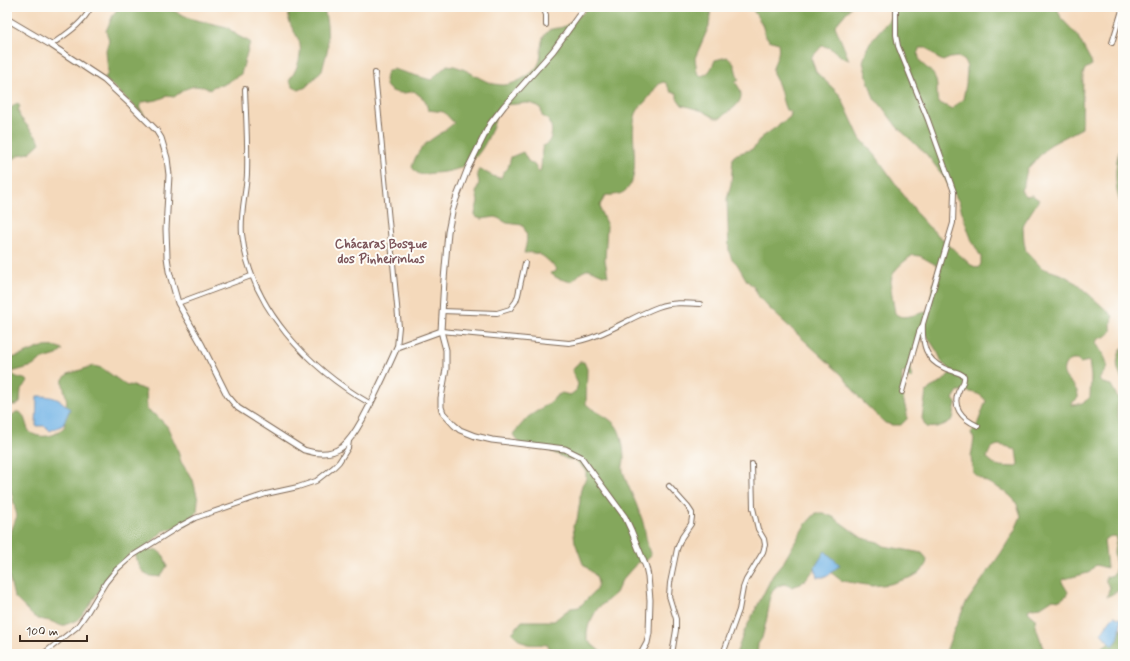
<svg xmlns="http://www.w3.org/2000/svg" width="1130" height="661" font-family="Mynerve,sans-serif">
<rect width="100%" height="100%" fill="#fdfcf7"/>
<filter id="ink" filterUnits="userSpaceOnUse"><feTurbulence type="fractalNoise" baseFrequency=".025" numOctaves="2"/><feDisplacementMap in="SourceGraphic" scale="8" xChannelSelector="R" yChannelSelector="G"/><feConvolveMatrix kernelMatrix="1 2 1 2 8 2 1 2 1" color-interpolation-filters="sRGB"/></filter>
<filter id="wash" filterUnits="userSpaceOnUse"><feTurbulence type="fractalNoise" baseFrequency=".012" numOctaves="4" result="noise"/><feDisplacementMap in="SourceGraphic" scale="16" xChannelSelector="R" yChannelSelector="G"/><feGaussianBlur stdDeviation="0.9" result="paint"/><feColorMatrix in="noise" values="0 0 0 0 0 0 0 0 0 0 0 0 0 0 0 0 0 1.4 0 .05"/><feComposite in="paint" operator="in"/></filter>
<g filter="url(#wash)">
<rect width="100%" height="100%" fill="#f4d9bb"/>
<path fill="#84a75c" stroke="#60683d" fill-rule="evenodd" d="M119 7H165L192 19 227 27 238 36 250 42 241 74 223 85 214 86 210 90 204 87 194 86 185 89 174 97 167 96 157 100 143 102 139 107 146 117 104 78 107 75 108 72 106 50 109 40 106 31 113 15Z
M292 7H324L327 25 328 48 324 63 322 70 306 87 299 90 293 87 289 81C296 71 302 58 300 45 298 32 282 22 292 7Z
M589 7H711L709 26 695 58 697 72 701 76C710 74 712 67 715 60L727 57C738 65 734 70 739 80L735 82C744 93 743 101 731 110 727 113 724 114 721 118H715L703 111 682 105 677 98V93L671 92 666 83 663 82C657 84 653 92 649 97 644 104 637 108 635 117 628 142 650 199 606 195L600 205 601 212 607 226 605 260 608 276 603 275 589 269 582 272 571 282 557 278 550 273 555 272 557 269C545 258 542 251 524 253 527 242 529 234 522 225L507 223 496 217 481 219 476 217 475 214 478 201 476 193 479 183 477 173 479 170H481L495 177 501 178 503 173 508 168 511 157 523 152 528 161 536 166 538 171H540C543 163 540 154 543 146 552 144 555 126 547 119 546 118 544 117 542 116L541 109C531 101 528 103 516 104 510 105 506 104 500 106 495 113 496 118 493 126 481 157 468 172 433 173 422 174 420 178 412 167 420 140 435 140 454 123L444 112 428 110 425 100 414 91C399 96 379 92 387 72L393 69 431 80 447 65C468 66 481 84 501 85 513 86 535 74 539 63 543 53 538 40 548 31 553 27 560 29 565 26 574 21 582 14 589 7Z
M751 7H851L835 26 849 60C836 56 835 47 822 46L811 58 816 72 840 95 860 138 876 156 907 200 913 207 917 214 928 226 971 265 978 268 981 264V257L972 241 964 219 959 202 944 177 927 155 897 127 880 104 874 99 867 77 863 62 867 48 875 36 900 7H1057L1061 18 1077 35 1091 61 1092 65 1085 69 1083 74 1082 128 1050 145 1027 169 1024 184 1021 190 1025 196 1032 195 1039 200 1026 220 1023 227 1024 242 1026 251 1042 268 1063 275 1075 282 1113 316C1107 329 1119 333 1098 339L1096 342C1099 350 1110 361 1106 369 1104 373 1101 375 1099 380L1103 383 1111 385 1119 400 1117 410 1120 425V430L1123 432V588L1107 597 1110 587 1106 582V577L1113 575C1118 565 1115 563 1114 553 1114 548 1116 542 1117 537 1112 535 1108 537 1104 540L1107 568 1096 565 1088 573 1064 579 1062 582 1068 592 1066 596 1060 600 1053 599 1041 607 1032 608 1028 610 1029 613 1035 618C1035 631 1043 641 1044 654H945L954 630 966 603 1001 553 1015 530 1021 516C1019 511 1018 505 1015 501 1004 487 985 484 973 473L971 457 974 439 971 433 977 425 986 401C981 392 967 391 958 391L953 399 956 403 953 419C946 425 935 429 926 427L922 418 926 392 930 388 942 382 952 371 943 364 938 353 924 331 920 333 910 367 912 379 909 378 904 372 902 373V394L907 414V419L901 425H892L885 423 861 400 842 375 770 309 758 296 754 287 747 281 737 264 732 259 729 252 727 199 731 184 733 157 737 154 753 149 761 138 790 117 791 113 790 111 786 110C782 101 782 95 779 86 777 80 771 74 773 68 776 57 780 56 778 43L769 40 765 35 762 24ZM919 48H927L937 58 943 61 950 58 958 57 964 60 967 67 966 84 963 99 952 109 938 102C936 95 938 87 936 80 932 66 915 67 919 48ZM913 255 920 256 938 266 931 297V304L928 312C918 312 903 322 895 313 890 282 884 275 913 255ZM1072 360H1077L1080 363 1089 361 1091 377 1090 397C1086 402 1078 405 1072 405V403L1078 398C1080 383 1056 380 1066 363ZM999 445 1009 447 1011 449H1015L1016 450 1018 464 1016 467 997 466 987 458C989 451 991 446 999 445Z
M17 103 20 106 18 110 20 117 39 140 40 143 29 153 19 155 7 164V111Z
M1123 140V209C1113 190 1114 159 1123 140Z
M42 347C49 347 58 345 63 350L57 355 40 360 33 366 12 372C14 379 23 377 28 381L21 389 20 402 16 405H7V358C16 359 32 350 42 347Z
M1123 347V381C1116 369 1115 358 1123 347Z
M579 362H584L587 369 586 404C595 413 612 417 618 429 622 437 624 450 624 459 624 463 622 467 623 471 627 486 635 499 640 514 646 527 645 542 651 556L645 562H638L622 580 616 593 597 609 589 624 587 632V640L603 654H552L548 645C527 643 529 649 512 633L522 621H554L565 612 571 608 579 607 596 590 598 583 596 576 583 564 575 542 573 526 577 520 580 501V494L582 485 586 479V471L575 460 567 459 548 450 522 446 517 441 513 434 528 417 551 402 556 396 562 393 570 395 576 391 578 384 572 371Z
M93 366 102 368 127 386 130 385 146 390 147 410 158 417 167 426 177 448 181 462 193 480 198 500 197 511 186 525 163 531 145 549 146 550H157L164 556 167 566 161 576C143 579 139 568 135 553L132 552 112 572 84 613 77 620 62 626 50 621 38 619 33 616 14 597 7 568V542L17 516 10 487 7 482V417H10L16 412H20C27 418 25 428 31 433 38 437 45 437 52 435 54 435 63 429 64 427 66 425 64 420 64 418 64 411 68 404 66 397 65 391 62 385 63 379L68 374Z
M816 513H823L833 517 862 538 878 542 884 546 922 553 927 559 926 566 919 573 912 577 890 584 873 586 842 581 829 571 817 567 801 584 791 587 785 584 777 586 772 592 769 600V607L766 622 762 638 758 644 757 654H736L744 632 773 575 783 563 805 525Z
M1123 627V654H1100V649L1115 638Z"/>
<path fill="#71b3e6" stroke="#566e82" d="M37 396C53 396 59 398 70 409L63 425 50 431 45 426H36Z
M825 551 840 565 826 577H817L815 567Z
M1114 616 1121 619C1120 628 1121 641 1112 646L1101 633 1111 619Z"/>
</g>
<g filter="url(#ink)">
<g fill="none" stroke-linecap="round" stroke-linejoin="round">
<defs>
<path id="minor" d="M543 7 546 15V25
M896 7V35L898 46 928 120 954 192 953 223 923 324C922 343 925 360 944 368 952 372 958 371 964 376 965 382 962 384 960 388 950 406 962 419 978 426
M1112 43 1123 7
M51 45C66 34 83 24 91 7
M375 73 399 327 397 347
M245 89C246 117 248 145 247 174 246 194 240 214 242 234 250 308 309 369 371 404
M178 303 251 276
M442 311 497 313 510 309 516 301 518 295 525 263
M441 331 569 343C601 339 628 318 658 307 671 302 686 303 700 304
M902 392 919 332 922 326
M669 486 688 507 692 513V517L691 524 682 537 677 549 670 583 669 596 676 619V630L672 654
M43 654 77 627 87 613 106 582 116 570 132 556 180 526 195 518 266 494 298 487 316 481 334 467 339 462 348 448 349 441
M723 654 739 610 743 588 746 580 763 552 765 545 764 539 758 529 753 508 752 464"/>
<path id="tertiary" d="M585 7 553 51 504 106 490 124 468 168 456 199 452 212 448 232 444 280 441 331 446 350V369L441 398V407L443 413 454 425 460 430 475 436 492 440 565 449 581 457 586 464 625 517 631 530 646 567 648 576 650 600 649 633 647 643 641 654
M7 19 51 45 104 80 131 105 156 130 161 138 167 158 169 175 166 229 167 257 169 271 178 303 202 345 227 395 238 408 304 450C316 454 331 455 342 447 351 440 357 429 362 420 375 396 386 372 397 347L441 331"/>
</defs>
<use href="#minor" stroke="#7c6755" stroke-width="6"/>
<use href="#tertiary" stroke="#7c6755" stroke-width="7"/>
<use href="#minor" stroke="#fff" stroke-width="4"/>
<use href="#tertiary" stroke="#fff" stroke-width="5"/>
</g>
</g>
<g text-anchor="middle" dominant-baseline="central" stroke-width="4" stroke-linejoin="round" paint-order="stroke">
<g font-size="13" font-weight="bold" fill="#7c555a" stroke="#fdfcf7">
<text x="381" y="244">Chácaras Bosque<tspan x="381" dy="15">dos Pinheirinhos</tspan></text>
</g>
</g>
<rect width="1130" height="661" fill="none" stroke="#fdfcf7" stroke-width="24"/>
<path d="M20 635v6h67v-6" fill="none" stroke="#3b2a1e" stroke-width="2"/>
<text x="26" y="635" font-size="12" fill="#3b2a1e" stroke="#fdfcf7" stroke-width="3" paint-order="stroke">100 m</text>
</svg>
